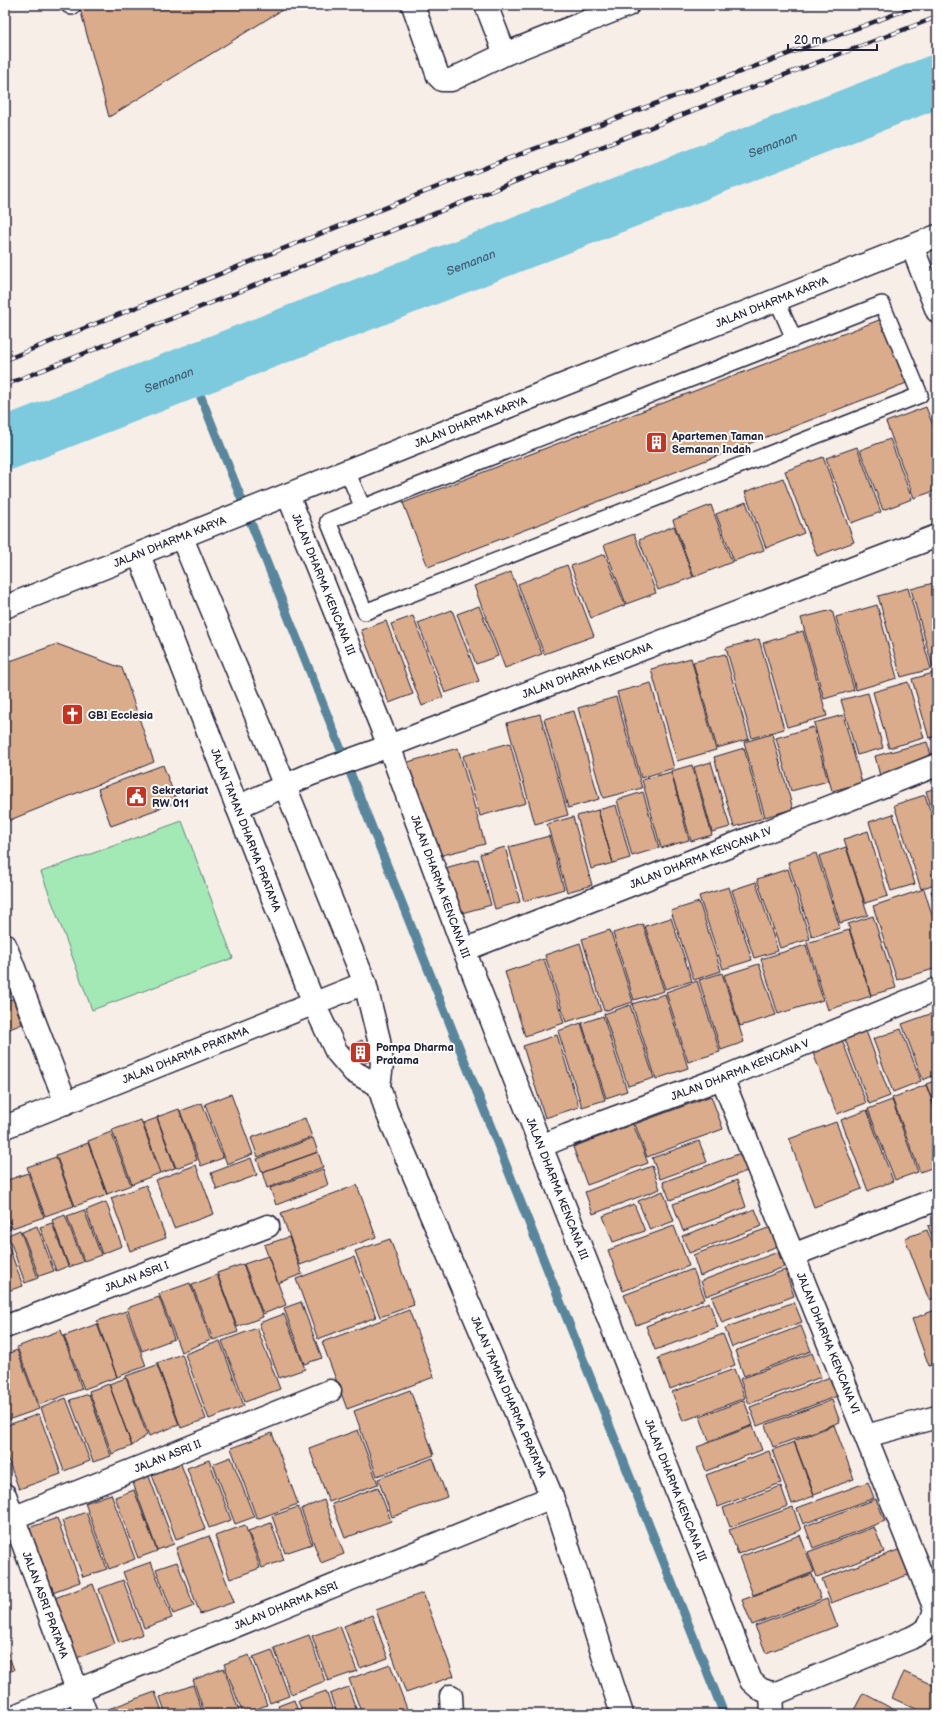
<svg xmlns="http://www.w3.org/2000/svg" width="942" height="1719" font-family="'Balsamiq Sans',sans-serif">
<rect width="100%" height="100%" fill="#f8eee8"/>
<filter id="ink" filterUnits="userSpaceOnUse"><feTurbulence type="fractalNoise" baseFrequency=".025" numOctaves="2"/><feDisplacementMap in="SourceGraphic" scale="8" xChannelSelector="R" yChannelSelector="G"/><feConvolveMatrix kernelMatrix="1 2 1 2 8 2 1 2 1" color-interpolation-filters="sRGB"/></filter>
<g filter="url(#ink)">
<path fill="#a2e9b6" stroke="#628678" d="M182 821 233 958 92 1010 41 872Z"/>
<g fill="none" stroke-linecap="round" stroke-linejoin="round">
<path stroke="#59869c" stroke-width="9" d="M191 372 724 1714"/>
<path stroke="#7dc9dd" stroke-width="53" id="s1" d="M5 444 937 81"/>
</g>
<path fill="#daac8b" stroke="#22223b" d="M79 5H290L109 117Z
M887 317 912 381 428 567 403 503Z
M926 407 937 436V490L914 498 886 422Z
M890 439 912 499 883 510 860 450Z
M857 447 881 512 851 523 826 458Z
M823 457 854 542 817 556 785 471Z
M783 478 804 533 766 548 745 492Z
M746 502 764 550 734 561 716 514Z
M711 505 732 562 694 577 673 520Z
M674 526 693 577 658 590 639 540Z
M634 534 656 593 626 604 604 545Z
M605 554 625 605 591 618 571 566Z
M567 565 594 636 544 654 518 584Z
M511 572 542 654 505 668 474 586Z
M937 582V667L933 668 911 589Z
M908 588 931 669 901 677 878 596Z
M877 605 897 678 856 690 836 617Z
M479 606 498 656 476 664 457 614Z
M452 610 479 681 445 693 418 623Z
M832 610 854 690 824 699 801 618Z
M413 616 443 697 422 706 391 624Z
M386 621 413 694 389 703 361 630Z
M803 631 827 716 787 727 763 643Z
M759 639 784 729 752 738 726 648Z
M57 644 122 668 154 762 5 822V663Z
M725 654 749 739 717 748 693 662Z
M691 658 716 750 677 761 651 669Z
M937 672V736L929 738 912 679Z
M908 682 924 738 889 748 873 692Z
M651 683 674 768 641 778 617 692Z
M868 693 883 748 857 755 841 700Z
M616 697 642 788 603 798 578 708Z
M574 711 599 799 568 808 544 719Z
M540 714 568 815 535 824 507 723Z
M843 715 862 783 832 791 814 723Z
M813 727 828 781 791 791 776 738Z
M772 734 793 809 765 817 744 742Z
M927 742 933 761 880 776 875 756Z
M510 743 526 803 480 816 463 756Z
M458 748 485 844 435 857 408 762Z
M744 748 763 818 734 827 714 757Z
M711 762 730 827 712 832 694 767Z
M163 765 177 802 111 826 98 789Z
M692 765 712 835 691 841 671 771Z
M671 772 689 840 661 848 642 780Z
M937 788V825L926 791Z
M643 792 659 848 632 856 617 800Z
M925 795 937 832V883L921 889 894 805Z
M616 805 630 858 613 863 598 810Z
M598 810 613 863 591 869 577 816Z
M893 814 915 884 891 891 869 822Z
M573 817 592 885 567 892 547 824Z
M868 831 888 896 865 903 844 839Z
M549 836 564 889 524 901 509 847Z
M505 847 520 902 495 909 480 854Z
M846 847 868 915 840 923 819 856Z
M816 853 840 928 812 937 788 862Z
M478 859 491 905 458 914 445 868Z
M788 869 810 939 780 948 757 879Z
M756 882 778 951 754 958 732 890Z
M729 887 752 960 723 969 699 896Z
M924 889 937 931V968L897 980 873 906Z
M937 889V910L931 891Z
M699 902 721 971 694 980 671 911Z
M873 916 896 988 871 995 848 924Z
M671 918 692 981 665 989 645 926Z
M643 924 664 991 634 1000 613 933Z
M610 930 633 1002 604 1011 582 939Z
M849 930 871 996 828 1010 807 943Z
M580 943 601 1011 566 1022 545 955Z
M806 945 823 1000 778 1014 761 959Z
M544 959 564 1023 525 1036 505 972Z
M759 964 776 1015 740 1026 724 975Z
M722 973 744 1042 721 1050 699 980Z
M5 980 10 995 5 997Z
M697 981 720 1052 688 1062 666 992Z
M937 989V1019L927 993Z
M665 994 688 1068 656 1079 632 1004Z
M13 999 22 1024 5 1031V1001Z
M630 1005 654 1078 628 1086 604 1014Z
M933 1013 937 1023V1074L923 1080 902 1024Z
M603 1016 627 1091 606 1098 582 1023Z
M581 1023 605 1100 582 1107 558 1031Z
M863 1023 890 1096 869 1104 842 1031Z
M901 1029 921 1081 893 1092 873 1039Z
M557 1035 579 1107 545 1118 523 1046Z
M841 1037 866 1103 837 1114 811 1048Z
M362 1040 371 1060 357 1067 348 1047Z
M937 1080V1112L926 1084Z
M926 1085 937 1115V1166L920 1172 892 1098Z
M231 1094 253 1154 227 1164 205 1104Z
M711 1096 723 1129 647 1157 635 1124Z
M892 1100 918 1172 895 1180 868 1109Z
M202 1103 223 1158 201 1166 180 1111Z
M179 1109 197 1160 176 1168 157 1117Z
M867 1110 893 1181 868 1191 841 1120Z
M157 1118 175 1168 161 1173 143 1123Z
M305 1118 312 1137 258 1157 251 1138Z
M141 1120 160 1173 132 1184 112 1130Z
M836 1122 862 1189 814 1207 789 1139Z
M633 1124 648 1163 587 1185 573 1147Z
M111 1132 131 1185 107 1194 88 1141Z
M313 1138 318 1152 262 1172 257 1159Z
M699 1141 707 1162 660 1179 652 1158Z
M88 1143 107 1195 75 1206 56 1155Z
M318 1152 323 1167 267 1188 262 1172Z
M741 1153 747 1171 670 1200 663 1182Z
M56 1157 74 1206 45 1216 27 1167Z
M251 1158 257 1175 217 1190 211 1173Z
M196 1165 214 1214 174 1228 156 1180Z
M652 1166 660 1189 593 1214 585 1192Z
M323 1169 328 1185 276 1205 270 1188Z
M28 1173 44 1217 12 1228 5 1210V1181Z
M737 1180 746 1207 683 1231 673 1204Z
M146 1185 166 1238 130 1251 111 1198Z
M357 1185 376 1237 300 1265 281 1213Z
M663 1191 674 1221 650 1230 638 1201Z
M106 1202 122 1246 102 1254 86 1210Z
M634 1204 645 1231 613 1242 603 1216Z
M755 1209 762 1226 689 1253 682 1236Z
M84 1210 101 1255 84 1261 67 1216Z
M5 1212 11 1229 5 1231Z
M65 1215 83 1262 69 1267 52 1220Z
M52 1223 68 1266 56 1271 40 1227Z
M937 1223V1250L928 1226Z
M37 1226 54 1271 39 1276 22 1232Z
M674 1226 689 1266 623 1291 608 1250Z
M771 1227 778 1246 700 1276 693 1255Z
M20 1230 38 1278 25 1283 8 1235Z
M927 1230 937 1256V1297L929 1300 905 1238Z
M289 1237 302 1274 278 1283 264 1245Z
M6 1239 23 1286 7 1291 5 1285Z
M390 1239 414 1305 380 1317 355 1251Z
M778 1252 784 1267 706 1296 701 1281Z
M268 1256 286 1305 263 1314 244 1264Z
M354 1257 376 1317 318 1339 296 1279Z
M243 1264 263 1317 237 1327 217 1273Z
M693 1269 705 1299 636 1325 624 1295Z
M785 1270 794 1296 722 1323 712 1297Z
M217 1275 238 1332 213 1340 192 1285Z
M190 1283 211 1340 181 1352 159 1294Z
M159 1297 174 1339 142 1351 127 1308Z
M301 1302 322 1358 304 1364 284 1308Z
M709 1302 718 1327 655 1350 646 1326Z
M794 1302 802 1322 732 1347 725 1328Z
M409 1310 434 1377 347 1409 322 1342Z
M935 1310 937 1315V1363L929 1366 912 1319Z
M126 1311 146 1366 117 1377 97 1321Z
M284 1314 305 1369 279 1378 259 1323Z
M97 1324 117 1377 84 1389 64 1336Z
M801 1326 811 1351 744 1376 735 1351Z
M257 1328 280 1389 245 1402 222 1341Z
M61 1330 82 1389 39 1405 17 1347Z
M723 1334 735 1365 670 1389 658 1358Z
M220 1341 244 1406 209 1419 185 1354Z
M17 1350 39 1409 5 1421V1355Z
M812 1353 821 1377 749 1404 740 1379Z
M182 1354 206 1419 181 1428 157 1363Z
M157 1365 179 1425 149 1436 126 1376Z
M734 1369 745 1398 683 1421 672 1392Z
M833 1376 840 1395 757 1426 750 1407Z
M126 1378 147 1435 132 1446 109 1384Z
M109 1384 132 1446 112 1454 89 1391Z
M410 1390 434 1455 377 1476 354 1411Z
M89 1394 111 1456 93 1462 70 1400Z
M66 1398 90 1461 64 1471 41 1408Z
M744 1400 753 1425 709 1441 700 1417Z
M832 1400 840 1422 773 1447 765 1425Z
M39 1414 61 1474 19 1489 5 1452V1426Z
M834 1425 854 1479 814 1494 794 1441Z
M753 1426 762 1450 706 1471 697 1447Z
M358 1430 378 1484 329 1502 309 1448Z
M272 1433 298 1504 257 1519 231 1448Z
M794 1442 814 1496 792 1504 772 1450Z
M769 1451 781 1483 718 1507 706 1475Z
M178 1456 205 1529 176 1539 149 1467Z
M231 1457 254 1517 235 1524 213 1464Z
M433 1458 447 1497 392 1517 378 1479Z
M209 1460 231 1520 209 1528 187 1468Z
M147 1471 174 1544 157 1550 131 1477Z
M868 1482 874 1498 803 1524 797 1508Z
M781 1486 788 1506 730 1527 723 1508Z
M378 1487 391 1521 345 1538 332 1504Z
M134 1490 157 1551 138 1558 115 1497Z
M111 1494 135 1559 109 1569 85 1503Z
M876 1499 885 1521 813 1548 805 1526Z
M324 1500 344 1554 321 1563 301 1509Z
M298 1507 312 1544 285 1553 272 1516Z
M793 1507 801 1530 738 1554 729 1530Z
M86 1512 107 1569 83 1577 62 1521Z
M57 1518 80 1582 47 1594 23 1530Z
M271 1523 284 1560 262 1568 248 1531Z
M245 1525 260 1568 230 1579 215 1536Z
M874 1527 884 1552 817 1577 808 1552Z
M800 1535 814 1572 753 1595 739 1557Z
M209 1536 234 1602 200 1614 176 1548Z
M906 1547 916 1572 831 1603 822 1579Z
M151 1562 172 1618 144 1628 123 1572Z
M177 1562 194 1606 173 1614 156 1569Z
M812 1574 821 1599 752 1625 742 1600Z
M123 1580 143 1634 119 1643 99 1589Z
M93 1584 115 1644 74 1659 52 1599Z
M423 1593 454 1676 406 1693 376 1610Z
M827 1599 837 1626 766 1653 755 1626Z
M372 1615 388 1658 360 1668 344 1626Z
M340 1626 357 1671 328 1681 312 1636Z
M309 1635 325 1681 291 1694 274 1648Z
M5 1645 14 1670 5 1673Z
M272 1650 289 1696 270 1703 253 1657Z
M249 1655 267 1705 243 1714 224 1664Z
M390 1664 409 1714H362L349 1679Z
M224 1668 240 1714H205L193 1680Z
M904 1672 937 1687V1714H927L892 1698Z
M193 1685 203 1714H166L160 1697Z
M348 1687 358 1714H337L330 1694Z
M326 1691 334 1714H303L298 1701Z
M155 1692 163 1714H101L100 1712Z
M863 1693 902 1714H856L853 1712Z
M294 1700 299 1714H281L278 1706Z
M275 1709 277 1714H263Z"/>
<g fill="none" stroke-linecap="round" stroke-linejoin="round">
<defs>
<path id="lane" d="M68 5 72 7
M777 300 794 339
M882 304 920 395 365 612 328 521Z
M347 471 363 508"/>
<g id="street">
<path d="M413 5 438 76 442 80H451L505 54 628 5"/>
<path d="M486 5 505 54"/>
<path d="M912 246 937 311"/>
<path id="s2" d="M288 495 389 746 464 950 751 1681 760 1689 771 1693 779 1692 911 1638C927 1630 930 1627 935 1609L722 1078"/>
<path id="s3" d="M182 538 267 742 365 983 379 1040 382 1064 379 1086 386 1110 552 1497 622 1714"/>
<path id="s4" d="M139 555 314 1004 336 1051 354 1072 379 1086"/>
<path id="s5" d="M5 607 937 236"/>
<path id="s6" d="M237 807 309 775 389 746 937 536"/>
<path d="M5 945 66 1103"/>
<path id="s7" d="M464 950 937 765"/>
<path id="s8" d="M5 1127 365 983"/>
<path id="s9" d="M541 1146 568 1135 722 1078 937 989"/>
<path d="M793 1255 937 1199"/>
<path id="s10" d="M5 1327 268 1226"/>
<path d="M866 1436 937 1417"/>
<path id="s11" d="M5 1495 86 1714"/>
<path id="s12" d="M5 1521 330 1391"/>
<path d="M771 1693 772 1714"/>
<path d="M451 1696 452 1714"/>
<path id="s13" d="M19 1714 552 1497"/>
</g>
</defs>
<use href="#lane" stroke="#22223b" stroke-width="18"/>
<use href="#street" stroke="#22223b" stroke-width="25"/>
<use href="#lane" stroke="#fff" stroke-width="15"/>
<use href="#street" stroke="#fff" stroke-width="22"/>
<defs>
<path id="rail" d="M5 360 507 159 919 5
M5 385 724 98 937 17"/>
</defs>
<use href="#rail" stroke="#22223b" stroke-width="4.5"/>
<use href="#rail" stroke="#fff" stroke-width="3" stroke-dasharray="9" stroke-linecap="butt"/>
</g>
</g>
<defs>
<symbol id="building-square" viewBox="-11 -11 22 22"><rect x="-9" y="-9" width="18" height="18" rx="4" fill="#c8321e" stroke="#fff"/><path d="M-4-6H4V6H1V3H-1V6H-4ZM-2.5-4.3h1.7v1.8h-1.7ZM.8-4.3h1.7v1.8H.8ZM-2.5-1h1.7V.8h-1.7ZM.8-1h1.7V.8H.8Z" fill="#fff"/></symbol>
<symbol id="church-square" viewBox="-11 -11 22 22"><rect x="-9" y="-9" width="18" height="18" rx="4" fill="#c8321e" stroke="#fff"/><path d="M-1.2-6h2.4v3.5h3.3v2.4h-3.3V6h-2.4V-.1h-3.3v-2.4h3.3Z" fill="#fff"/></symbol>
<symbol id="civic-square" viewBox="-11 -11 22 22"><rect x="-9" y="-9" width="18" height="18" rx="4" fill="#c8321e" stroke="#fff"/><path d="M-.6-6.5H3V-4.5H.6V-3L4-1V1h2V6H-6V1h2V-1L-.6-3ZM-1.2 2.5V6h2.4V2.5Z" fill="#fff"/></symbol>
</defs>
<g fill-rule="evenodd">
<use href="#building-square" x="644" y="430" width="25" height="25"/>
<use href="#church-square" x="60" y="702" width="25" height="25"/>
<use href="#civic-square" x="124" y="784" width="25" height="25"/>
<use href="#building-square" x="348" y="1040" width="25" height="25"/>
</g>
<g text-anchor="middle" dominant-baseline="central" stroke-width="4" stroke-linejoin="round" paint-order="stroke">
<g font-size="11" fill="#22223b" stroke="#fff">
<text stroke="none"><textPath href="#s5" startOffset="825">JALAN DHARMA KARYA</textPath></text>
<text stroke="none"><textPath href="#s5" startOffset="501">JALAN DHARMA KARYA</textPath></text>
<text stroke="none"><textPath href="#s5" startOffset="177">JALAN DHARMA KARYA</textPath></text>
<text stroke="none"><textPath href="#s2" startOffset="96">JALAN DHARMA KENCANA III</textPath></text>
<text stroke="none"><textPath href="#s6" startOffset="376">JALAN DHARMA KENCANA</textPath></text>
<text stroke="none"><textPath href="#s4" startOffset="295">JALAN TAMAN DHARMA PRATAMA</textPath></text>
<text stroke="none"><textPath href="#s7" startOffset="254">JALAN DHARMA KENCANA IV</textPath></text>
<text stroke="none"><textPath href="#s2" startOffset="420">JALAN DHARMA KENCANA III</textPath></text>
<text stroke="none"><textPath href="#s8" startOffset="194">JALAN DHARMA PRATAMA</textPath></text>
<text stroke="none"><textPath href="#s9" startOffset="213">JALAN DHARMA KENCANA V</textPath></text>
<text stroke="none"><textPath href="#s2" startOffset="744">JALAN DHARMA KENCANA III</textPath></text>
<text stroke="none"><textPath href="#s10" startOffset="141">JALAN ASRI I</textPath></text>
<text transform="translate(828 1343) rotate(68)">JALAN DHARMA KENCANA VI</text>
<text stroke="none"><textPath href="#s3" startOffset="923">JALAN TAMAN DHARMA PRATAMA</textPath></text>
<text stroke="none"><textPath href="#s12" startOffset="175">JALAN ASRI II</textPath></text>
<text stroke="none"><textPath href="#s2" startOffset="1068">JALAN DHARMA KENCANA III</textPath></text>
<text stroke="none"><textPath href="#s11" startOffset="117">JALAN ASRI PRATAMA</textPath></text>
<text stroke="none"><textPath href="#s13" startOffset="288">JALAN DHARMA ASRI</textPath></text>
</g>
<g font-size="11" font-weight="bold" fill="#22223b" stroke="#fff" text-anchor="start">
<text x="672" y="436">Apartemen Taman<tspan x="672" dy="13">Semanan Indah</tspan></text>
<text x="88" y="715">GBI Ecclesia</text>
<text x="152" y="790">Sekretariat<tspan x="152" dy="13">RW 011</tspan></text>
<text x="376" y="1047">Pompa Dharma<tspan x="376" dy="13">Pratama</tspan></text>
</g>
<g font-size="12" font-style="italic" fill="#425c74" stroke="#fff">
<text stroke="none"><textPath href="#s1" startOffset="824">Semanan</textPath></text>
<text stroke="none"><textPath href="#s1" startOffset="500">Semanan</textPath></text>
<text stroke="none"><textPath href="#s1" startOffset="176">Semanan</textPath></text>
</g>
</g>
<rect width="942" height="1719" fill="none" stroke="#fff" stroke-width="20"/>
<rect x="10" y="10" width="922" height="1699" fill="none" stroke="#22223b" stroke-width="1.5" filter="url(#ink)"/>
<path d="M788 44v6h89v-6" fill="none" stroke="#22223b" stroke-width="2"/>
<text x="794" y="44" font-size="12" fill="#22223b" stroke="#ffffff" stroke-width="3" paint-order="stroke">20 m</text>
</svg>
